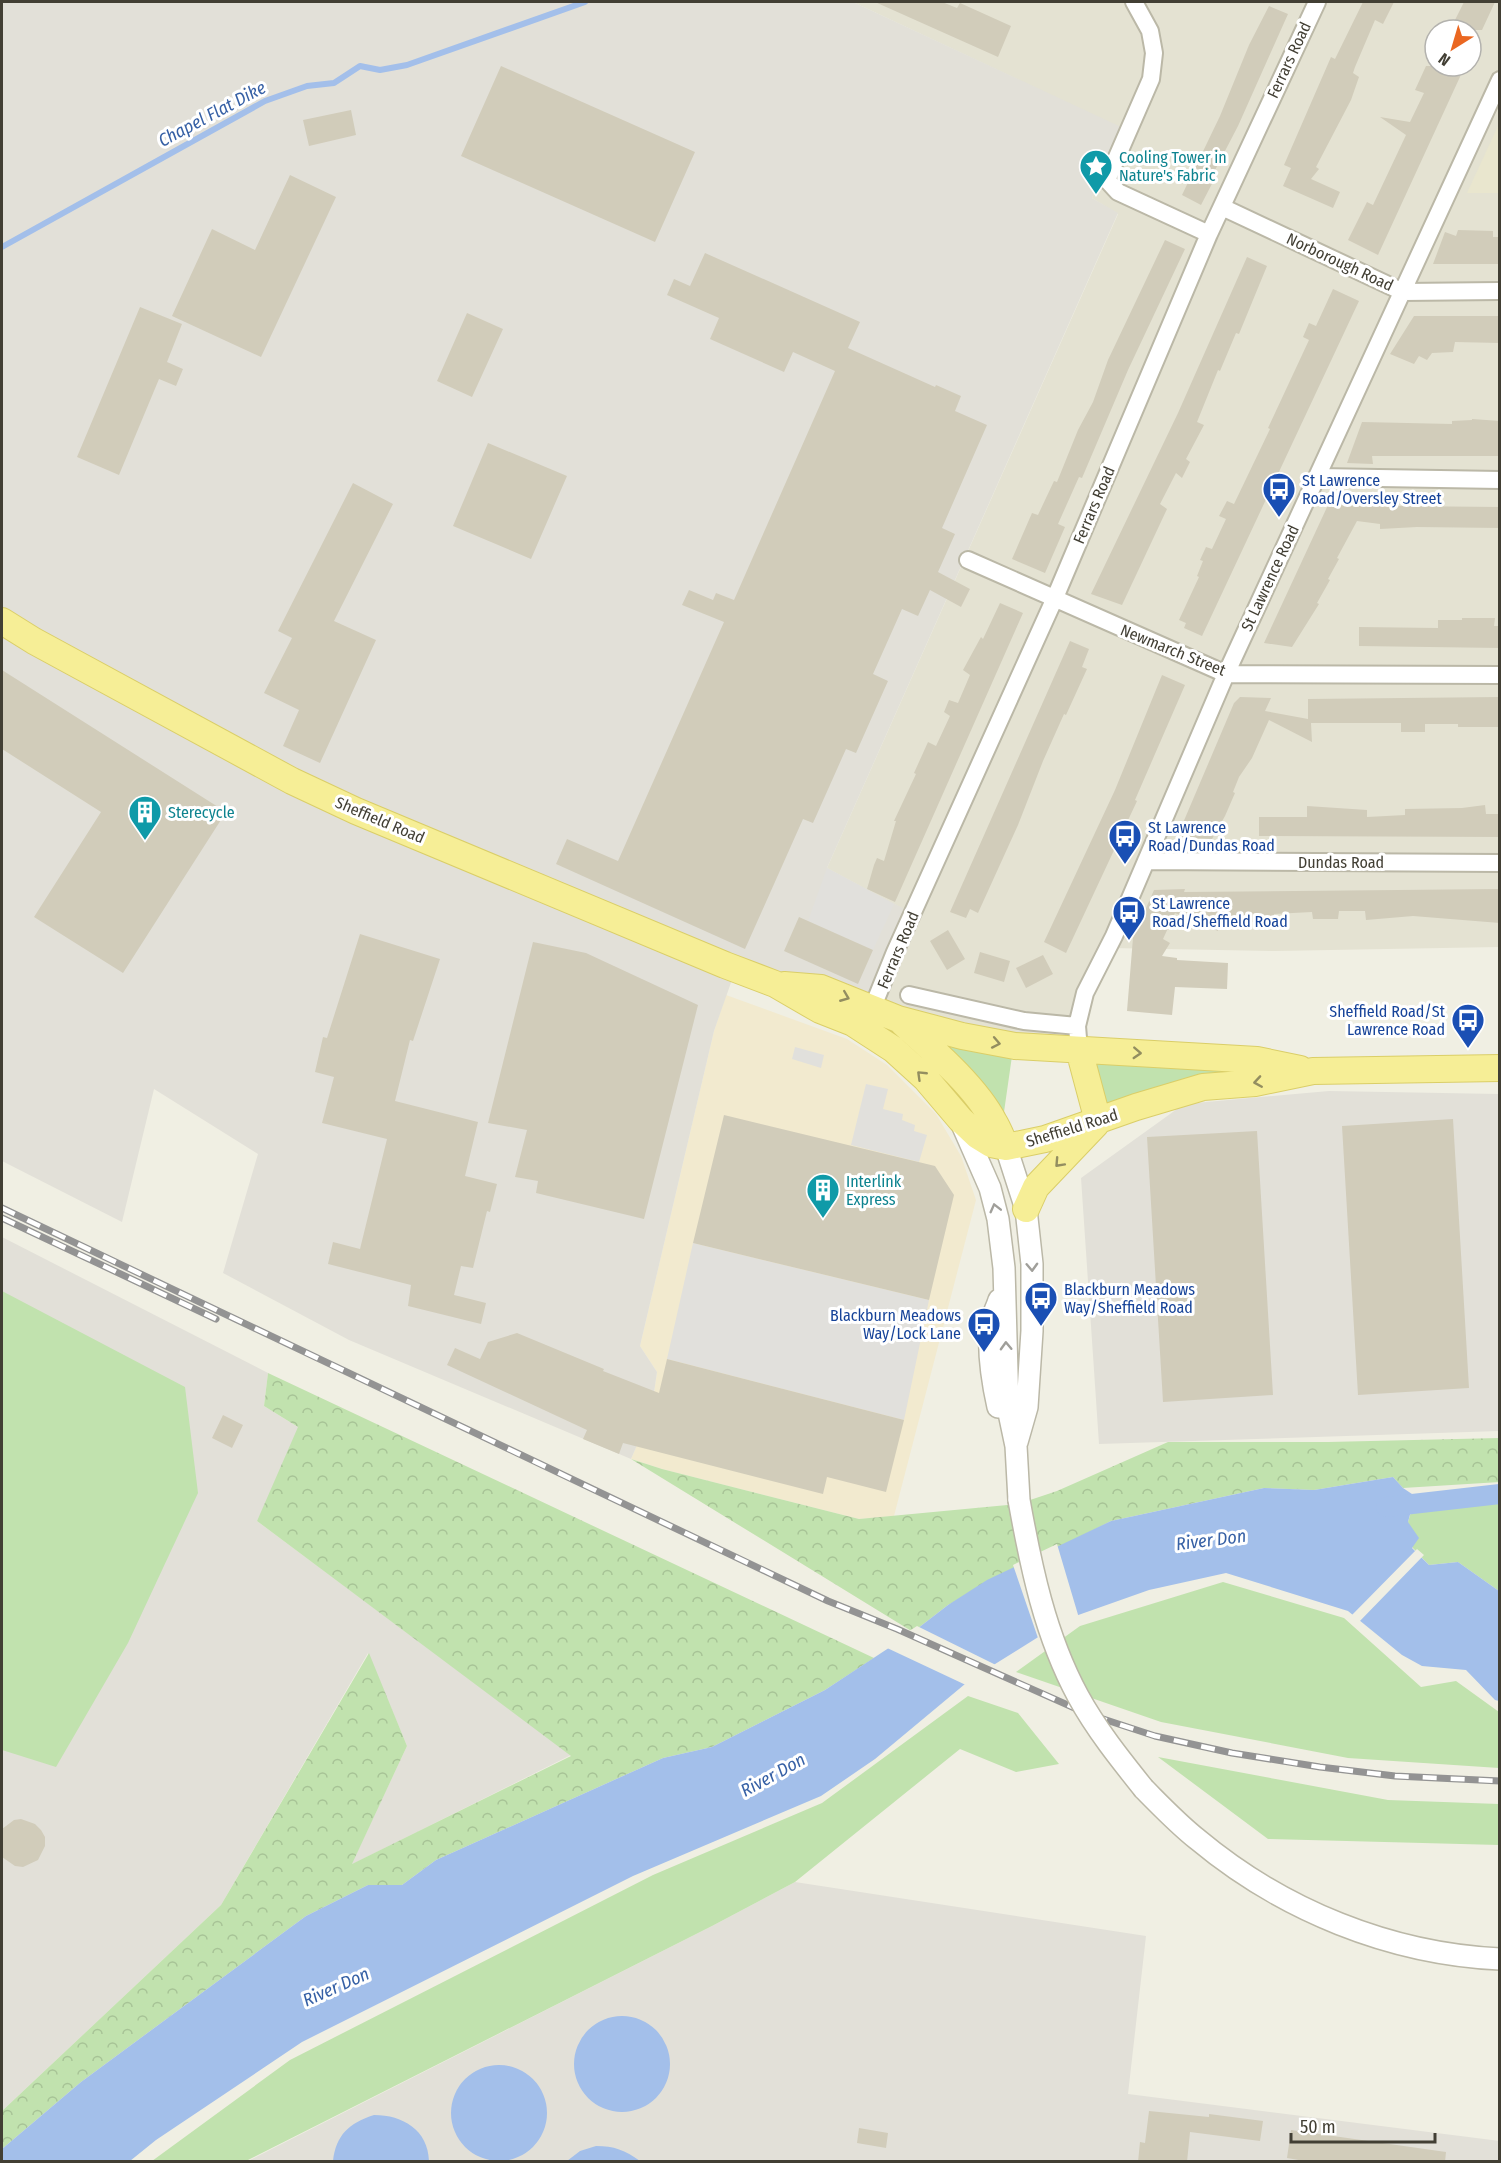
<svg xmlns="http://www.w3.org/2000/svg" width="1501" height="2163" font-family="'Fira Sans Condensed',sans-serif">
<defs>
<pattern id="forest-crowns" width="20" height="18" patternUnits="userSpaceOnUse" patternTransform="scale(1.5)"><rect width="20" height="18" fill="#c1e2ae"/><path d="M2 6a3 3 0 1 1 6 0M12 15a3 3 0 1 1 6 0" fill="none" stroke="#a7c396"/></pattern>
</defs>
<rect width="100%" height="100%" fill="#f0efe3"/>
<path fill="#e4e2d2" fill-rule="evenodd" d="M853 2H1499V947L1275 951 1111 948 1064 1047 872 1012 913 914 827 868 1118 214 1092 198 1121 128ZM1435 30H1471V66H1435Z"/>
<path fill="#f2eacf" d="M726 995 847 1039 887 1065 936 1114 961 1156 976 1200 894 1516 859 1519 662 1469 631 1459 651 1413 657 1372 640 1346 714 1031Z"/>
<path fill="#e2e0d8" d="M2 2H853L1121 127 1092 198 1118 213 827 868 914 914 872 1012 734 974 714 1031 640 1346 657 1372 651 1413 631 1459 349 1340 223 1273 258 1154 154 1089 122 1222 2 1161Z
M1329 1091 1499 1094V1431L1099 1444 1081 1178 1184 1104Z
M2 1237 268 1373 264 1406 306 1432 257 1521 571 1755 351 1865 407 1746 368 1653 221 1905 2 2111Z
M795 1882 1146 1936 1128 2094 1500 2141 1499 2162H246L712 1926Z"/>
<path fill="#e9e6ce" d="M1498 126H1500L1499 193H1467Z"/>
<path fill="#c1e2ae" d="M933 1039 1012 1056 1004 1112 1012 1134Z
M1091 1063 1257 1065 1261 1077 1106 1107Z
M2 1291 185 1387 198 1493 128 1643 56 1767 2 1750Z
M1499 1502V1591L1458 1562 1429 1565 1412 1547 1408 1522 1411 1512Z
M1223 1582 1344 1618 1421 1687 1456 1681 1499 1712V1768L1348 1758 1161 1722 1016 1672 1080 1626Z
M968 1696 1018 1713 1059 1764 1016 1772 960 1749 795 1882 712 1926 246 2161H152L290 2060 653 1875 822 1803Z
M1158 1757 1388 1800 1499 1804V1845L1268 1839Z"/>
<path fill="url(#forest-crowns)" d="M268 1373 874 1658 825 1690 712 1747 663 1758 436 1860 402 1885H368L306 1916 81 2082 2 2149V2111L221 1905 369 1653 407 1746 352 1864 571 1756 257 1521 298 1427 264 1406Z
M1499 1438 1500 1482 1403 1488 1393 1477 1314 1490 1264 1488 1111 1521 948 1605 913 1632 631 1459 662 1469 859 1519 1018 1504 1057 1491 1168 1442H1328Z"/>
<path fill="#e1e0dc" d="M827 868 894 904 873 950 808 921Z
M795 1047 824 1055 821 1068 792 1059Z
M866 1084 888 1089 883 1109 903 1114 902 1120 915 1125 914 1131 927 1135 919 1162 851 1145Z
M693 1243 929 1300 904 1420 667 1359Z"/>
<path fill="#a3bfea" d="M1393 1477 1403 1488 1415 1496 1408 1522 1419 1538 1412 1548 1429 1565 1458 1562 1499 1591V1701L1495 1700 1466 1670 1422 1666 1402 1655 1348 1611 1226 1573 1149 1590 1067 1619 971 1679 875 1759 821 1796 633 1876 302 2042 156 2140 130 2161 2 2162V2149L81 2082 306 1916 368 1885H402L436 1860 663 1758 712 1747 825 1690 913 1632 948 1605 987 1580 1111 1521 1264 1488 1314 1490Z
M574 2064a48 48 0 1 1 96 0a48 48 0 1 1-96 0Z
M451 2113a48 48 0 1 1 96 0a48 48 0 1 1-96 0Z
M374 2115C403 2115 428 2130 429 2161H333C336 2135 349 2123 374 2115Z
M596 2146C614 2146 625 2150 640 2161H567L580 2151Z"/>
<path fill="#f0efe3" d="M1057 1544 1079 1618 1069 1622 1039 1641 1013 1565Z
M1417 1549 1424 1555 1358 1623 1350 1617Z
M917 1626 998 1666 968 1686 885 1647Z"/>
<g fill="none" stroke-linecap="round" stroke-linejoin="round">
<path stroke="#a3bfea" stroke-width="6" d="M2 247 265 101 307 86 334 83 360 66 380 70 407 65 585 2"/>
<path stroke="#a3bfea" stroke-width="20" d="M1386 1507 1500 1494"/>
</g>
<path fill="#d1ccba" d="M875 2H942L957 8 960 3 1011 26 998 57Z
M1363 2H1394L1383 24 1375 20 1355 67 1353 73 1359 77 1351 100 1316 167 1319 169 1311 179 1340 192 1333 208 1283 186 1291 168 1284 165 1331 57 1335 59Z
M1464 2H1495L1482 30H1450Z
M1269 6 1288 14 1238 126 1213 174 1216 176 1201 205 1182 195 1220 116 1249 45Z
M501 66 695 152 655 242 461 156Z
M1426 66H1465L1378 255 1348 240 1367 202 1373 205 1406 135 1380 117 1410 122 1424 93 1415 90Z
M351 110 356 135 309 146 303 120Z
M290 175 336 197 261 357 172 316 212 229 255 250Z
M1458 230 1493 231V237H1500V264H1433L1445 232 1456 236Z
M1165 240 1185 249 1128 370 1082 478 1079 477 1058 524 1065 527 1045 573 1012 559 1032 513 1038 515 1054 481 1057 482 1078 430 1093 402 1108 360Z
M705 253 860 322 848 348 935 387 936 385 961 396 955 411 987 425 942 528 955 534 938 572 970 589 961 607 930 590 918 616 902 609 873 674 888 681 856 753 846 749 813 823 803 819 745 949 556 864 567 839 618 861 724 622 682 605 689 590 713 600 716 593 734 600 835 371 793 352 784 372 710 339 719 318 667 295 674 279 690 286Z
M1247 257 1267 266 1239 334 1236 333 1220 371 1218 370 1197 422 1204 425 1186 459 1190 462 1182 478 1176 473 1160 504 1167 509 1122 605 1091 594 1178 413Z
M1333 289 1359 301 1202 636 1184 628 1186 623 1179 620 1199 577 1197 576 1203 561 1200 560 1206 547 1212 549 1226 519 1219 516 1227 501 1234 504 1270 429 1268 428 1309 340 1303 337 1309 323 1316 326Z
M140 307 182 324 167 362 183 369 176 386 159 379 119 475 77 457Z
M467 313 503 329 472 397 437 381Z
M1414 316H1500V343L1455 342 1453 352 1432 353 1427 360 1419 356 1414 364 1390 354Z
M1472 419 1500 421V456H1372L1373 464 1347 463 1362 422 1452 424V421L1472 420Z
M488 443 567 476 531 559 453 526Z
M353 483 393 504 334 621 376 640 320 763 283 746 299 710 264 693 292 638 278 631Z
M1398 498 1399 506 1500 507V528L1417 527 1380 529V524L1357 521 1337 558 1339 559 1328 579 1330 580 1317 603 1319 604 1292 647 1264 643 1328 505 1371 506V500Z
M1000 603 1023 613 895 902 867 889 874 865 877 858 884 861 896 821H894L916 774 914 773 928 742 936 746 950 716 944 712 949 700 958 703 970 675 963 670 981 637 983 639Z
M1462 618H1495L1494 626H1500V648L1359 646V627L1438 628V620H1462Z
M1070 641 1089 649 1082 667 1087 669 1066 715 1064 714 1043 761 1018 825 978 913 970 909 966 918 950 912Z
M2 670 226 812 123 973 34 917 101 812 2 749Z
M1162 675 1185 685 1135 800 1137 801 1066 953 1044 942 1115 790Z
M1240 697 1271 698 1265 711 1308 719V699L1500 697V727H1458V724H1425V732H1401V723H1311L1312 742 1269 720 1252 758 1239 777 1233 792 1235 793 1225 816 1212 839 1177 837 1234 703Z
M1485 805 1486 814H1500V837L1259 836V817H1307V806L1367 810V817L1405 815V809L1462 808Z
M1185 889 1184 892 1500 889V923L1413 916 1366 920 1365 911H1339L1338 919H1313L1312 912 1274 914 1273 921 1218 924V931L1175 913 1163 939 1170 943 1162 956 1177 958V960L1228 963 1227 989 1175 987 1172 1015 1127 1011 1133 938 1154 890Z
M799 917 873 950 858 984 784 951Z
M948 930 965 959 947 970 930 941Z
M360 934 440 959 413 1041 410 1040 395 1101 478 1122 465 1176 497 1184 490 1212 487 1211 473 1268 461 1266 454 1295 486 1303 481 1324 408 1306 411 1285 328 1264 333 1242 360 1249 387 1139 322 1123 334 1077 315 1072 323 1037 327 1038Z
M533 942 586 953 698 1005 644 1219 536 1193 538 1181 515 1177 527 1130 488 1123Z
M980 952 1010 961 1004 982 974 973Z
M1043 955 1053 974 1026 988 1016 968Z
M724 1115 935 1166 954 1195 929 1300 693 1243Z
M1453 1119 1469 1388 1358 1395 1342 1126Z
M1257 1131 1273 1395 1163 1402 1147 1137Z
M517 1333 604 1369 603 1371 659 1393 667 1359 904 1420 886 1492 827 1477 823 1494 623 1443 619 1454 583 1439 587 1430 447 1365 455 1348 480 1359 488 1342Z
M223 1415 243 1425 232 1448 212 1438Z
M21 1819 35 1824 41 1830 45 1837V1846L38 1860 23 1867 15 1866 2 1857V1829L14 1820Z
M1149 2111 1209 2117V2114L1263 2121 1260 2141 1190 2132 1187 2162H1138L1140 2142 1145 2143Z
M859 2128 888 2133 886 2148 857 2143Z
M1291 2130 1446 2152 1445 2162H1310L1287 2158Z"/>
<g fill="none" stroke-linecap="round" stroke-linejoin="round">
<defs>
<path id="minor" d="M1134 2 1150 31 1154 53 1151 79 1107 180 1118 192 1209 234
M1222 207 1403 292 1500 291
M1318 477 1500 480
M968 560 1226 674 1500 675
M1146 861 1500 863
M909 995 1024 1021 1077 1026
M872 1009 895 952 1054 600 1209 234 1317 2
M1079 1050 1077 1026 1085 993 1114 936 1226 674 1500 80"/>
<path id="tertiary" d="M961 1122 990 1188 998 1219 1004 1268 1008 1408 1016 1446 1019 1500
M1006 1147 1026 1209 1032 1264V1331L1027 1407 1017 1442
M998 1407C992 1380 987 1350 991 1322 993 1314 997 1307 999 1300
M1144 1789C1161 1806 1178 1824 1197 1839 1282 1910 1390 1954 1500 1959"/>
<path id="primary" d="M2 621 34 641 292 781 356 811 725 965 775 984 820 1010 853 1023 893 1049 926 1079 960 1119 978 1136 991 1144 1006 1147 1045 1139 1136 1107 1203 1087 1255 1083 1313 1071 1500 1068
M784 985 821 988 898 1019 962 1036 1015 1046 1257 1060 1300 1069
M903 1023C933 1050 976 1087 994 1122 999 1130 1002 1139 1006 1147
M1079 1050 1098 1121
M1026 1209 1036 1187 1096 1124"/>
</defs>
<use href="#minor" stroke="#bbb8a7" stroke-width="20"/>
<use href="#tertiary" stroke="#bbb8a7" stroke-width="24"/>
<use href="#primary" stroke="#dace68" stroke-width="28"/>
<use href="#minor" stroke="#fff" stroke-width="16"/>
<use href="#tertiary" stroke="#fff" stroke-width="21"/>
<use href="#primary" stroke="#f6ee96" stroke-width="26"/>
<defs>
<path id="rail" d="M2 1208 828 1601 897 1629 1088 1714 1155 1736 1232 1753 1320 1767 1395 1776 1500 1781
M2 1218 216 1319"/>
</defs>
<use href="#rail" stroke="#939393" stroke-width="7"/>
<use href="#rail" stroke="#fff" stroke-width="4.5" stroke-dasharray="14" stroke-linecap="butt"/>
<defs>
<path id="tertiary-bridge" d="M1019 1500C1031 1567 1045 1635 1078 1696 1096 1729 1120 1759 1144 1789"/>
</defs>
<use href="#tertiary-bridge" stroke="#bbb8a7" stroke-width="24" stroke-linecap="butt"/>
<use href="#tertiary-bridge" stroke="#fff" stroke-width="21"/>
</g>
<defs><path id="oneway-chevron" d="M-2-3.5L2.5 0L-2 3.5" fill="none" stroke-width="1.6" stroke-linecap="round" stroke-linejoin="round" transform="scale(1.5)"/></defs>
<g stroke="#938e60">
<use href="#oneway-chevron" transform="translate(845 997) rotate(22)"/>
<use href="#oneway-chevron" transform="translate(996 1043) rotate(11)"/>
<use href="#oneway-chevron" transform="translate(1137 1053) rotate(3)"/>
<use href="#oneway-chevron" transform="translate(921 1075) rotate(-136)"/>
<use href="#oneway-chevron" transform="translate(1258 1082) rotate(171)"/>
<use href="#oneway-chevron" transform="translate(1059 1163) rotate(133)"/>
</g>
<g stroke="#a09f9a">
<use href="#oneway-chevron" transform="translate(995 1208) rotate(-104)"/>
<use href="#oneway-chevron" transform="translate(1032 1267) rotate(88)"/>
<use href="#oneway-chevron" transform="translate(1006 1346) rotate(-92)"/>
</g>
<defs>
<symbol id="sight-pin" viewBox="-11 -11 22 30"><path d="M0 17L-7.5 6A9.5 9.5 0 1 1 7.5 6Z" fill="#0f9aa8" stroke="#fff"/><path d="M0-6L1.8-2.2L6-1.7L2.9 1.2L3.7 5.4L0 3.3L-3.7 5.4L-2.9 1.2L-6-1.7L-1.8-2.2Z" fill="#fff"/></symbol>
<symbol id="bus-pin" viewBox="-11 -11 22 30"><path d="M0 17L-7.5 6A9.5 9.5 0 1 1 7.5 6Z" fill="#1a4fb4" stroke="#fff"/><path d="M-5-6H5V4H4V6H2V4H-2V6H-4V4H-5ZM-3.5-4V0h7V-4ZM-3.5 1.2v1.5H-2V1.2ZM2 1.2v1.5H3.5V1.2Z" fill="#fff"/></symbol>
<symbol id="building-pin" viewBox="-11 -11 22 30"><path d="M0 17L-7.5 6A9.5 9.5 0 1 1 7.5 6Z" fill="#0f9aa8" stroke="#fff"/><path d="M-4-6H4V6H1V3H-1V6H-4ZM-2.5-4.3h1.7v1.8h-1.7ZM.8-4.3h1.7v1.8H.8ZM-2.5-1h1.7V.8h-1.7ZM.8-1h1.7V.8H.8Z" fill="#fff"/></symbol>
</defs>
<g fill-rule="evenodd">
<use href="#sight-pin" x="1077" y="147" width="38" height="52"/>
<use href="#bus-pin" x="1260" y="470" width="38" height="52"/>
<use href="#building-pin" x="126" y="793" width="38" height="52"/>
<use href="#bus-pin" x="1106" y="817" width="38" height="52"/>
<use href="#bus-pin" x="1110" y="893" width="38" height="52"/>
<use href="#bus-pin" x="1449" y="1001" width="38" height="52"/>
<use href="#building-pin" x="804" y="1171" width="38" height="52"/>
<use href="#bus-pin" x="1022" y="1279" width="38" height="52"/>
<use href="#bus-pin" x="965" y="1305" width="38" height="52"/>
</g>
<g text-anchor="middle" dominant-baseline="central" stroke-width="6" stroke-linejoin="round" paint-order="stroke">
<g font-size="16" fill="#423f34" stroke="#fff">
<text transform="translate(1289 60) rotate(-65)">Ferrars Road</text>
<text transform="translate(1340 262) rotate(25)">Norborough Road</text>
<text transform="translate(1094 505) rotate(-67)">Ferrars Road</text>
<text transform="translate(1270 578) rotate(-65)">St Lawrence Road</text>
<text transform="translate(1173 650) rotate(22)">Newmarch Street</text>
<text transform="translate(380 820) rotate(23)">Sheffield Road</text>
<text x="1341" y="862">Dundas Road</text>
<text transform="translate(898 950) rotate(-67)">Ferrars Road</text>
<text transform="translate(1072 1128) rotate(-17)">Sheffield Road</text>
</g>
<g font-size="16" fill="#0d838f" stroke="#fff" text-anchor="start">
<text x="1119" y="157">Cooling Tower in<tspan x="1119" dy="18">Nature's Fabric</tspan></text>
<text x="168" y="812">Sterecycle</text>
<text x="846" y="1181">Interlink<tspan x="846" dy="18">Express</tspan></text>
</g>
<g font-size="16" fill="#164399" stroke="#fff" text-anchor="start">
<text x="1302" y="480">St Lawrence<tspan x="1302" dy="18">Road/Oversley Street</tspan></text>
<text x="1148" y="827">St Lawrence<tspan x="1148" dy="18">Road/Dundas Road</tspan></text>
<text x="1152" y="903">St Lawrence<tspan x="1152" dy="18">Road/Sheffield Road</tspan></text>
<text x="1445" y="1011" text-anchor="end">Sheffield Road/St<tspan x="1445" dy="18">Lawrence Road</tspan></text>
<text x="1064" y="1289">Blackburn Meadows<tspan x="1064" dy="18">Way/Sheffield Road</tspan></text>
<text x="961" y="1315" text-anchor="end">Blackburn Meadows<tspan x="961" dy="18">Way/Lock Lane</tspan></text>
</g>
<g font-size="18" font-style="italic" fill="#3660a5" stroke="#fff">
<text transform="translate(212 114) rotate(-28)">Chapel Flat Dike</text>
<text transform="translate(1211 1540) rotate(-7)">River Don</text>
<text transform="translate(773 1775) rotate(-29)">River Don</text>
<text transform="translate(336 1987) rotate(-24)">River Don</text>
</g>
</g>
<rect width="1501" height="2163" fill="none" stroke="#423f34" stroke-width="6"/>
<g transform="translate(1453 48) rotate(217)"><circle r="28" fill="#ffffff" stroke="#b3b2ae" stroke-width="1.5"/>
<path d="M0-4.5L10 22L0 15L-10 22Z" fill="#ea6721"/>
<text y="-9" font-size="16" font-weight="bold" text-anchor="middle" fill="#423f34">N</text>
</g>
<path d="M1291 2133v9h144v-9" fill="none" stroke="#423f34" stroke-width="3"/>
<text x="1300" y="2133" font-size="18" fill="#423f34" stroke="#ffffff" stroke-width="4.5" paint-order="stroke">50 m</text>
</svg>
